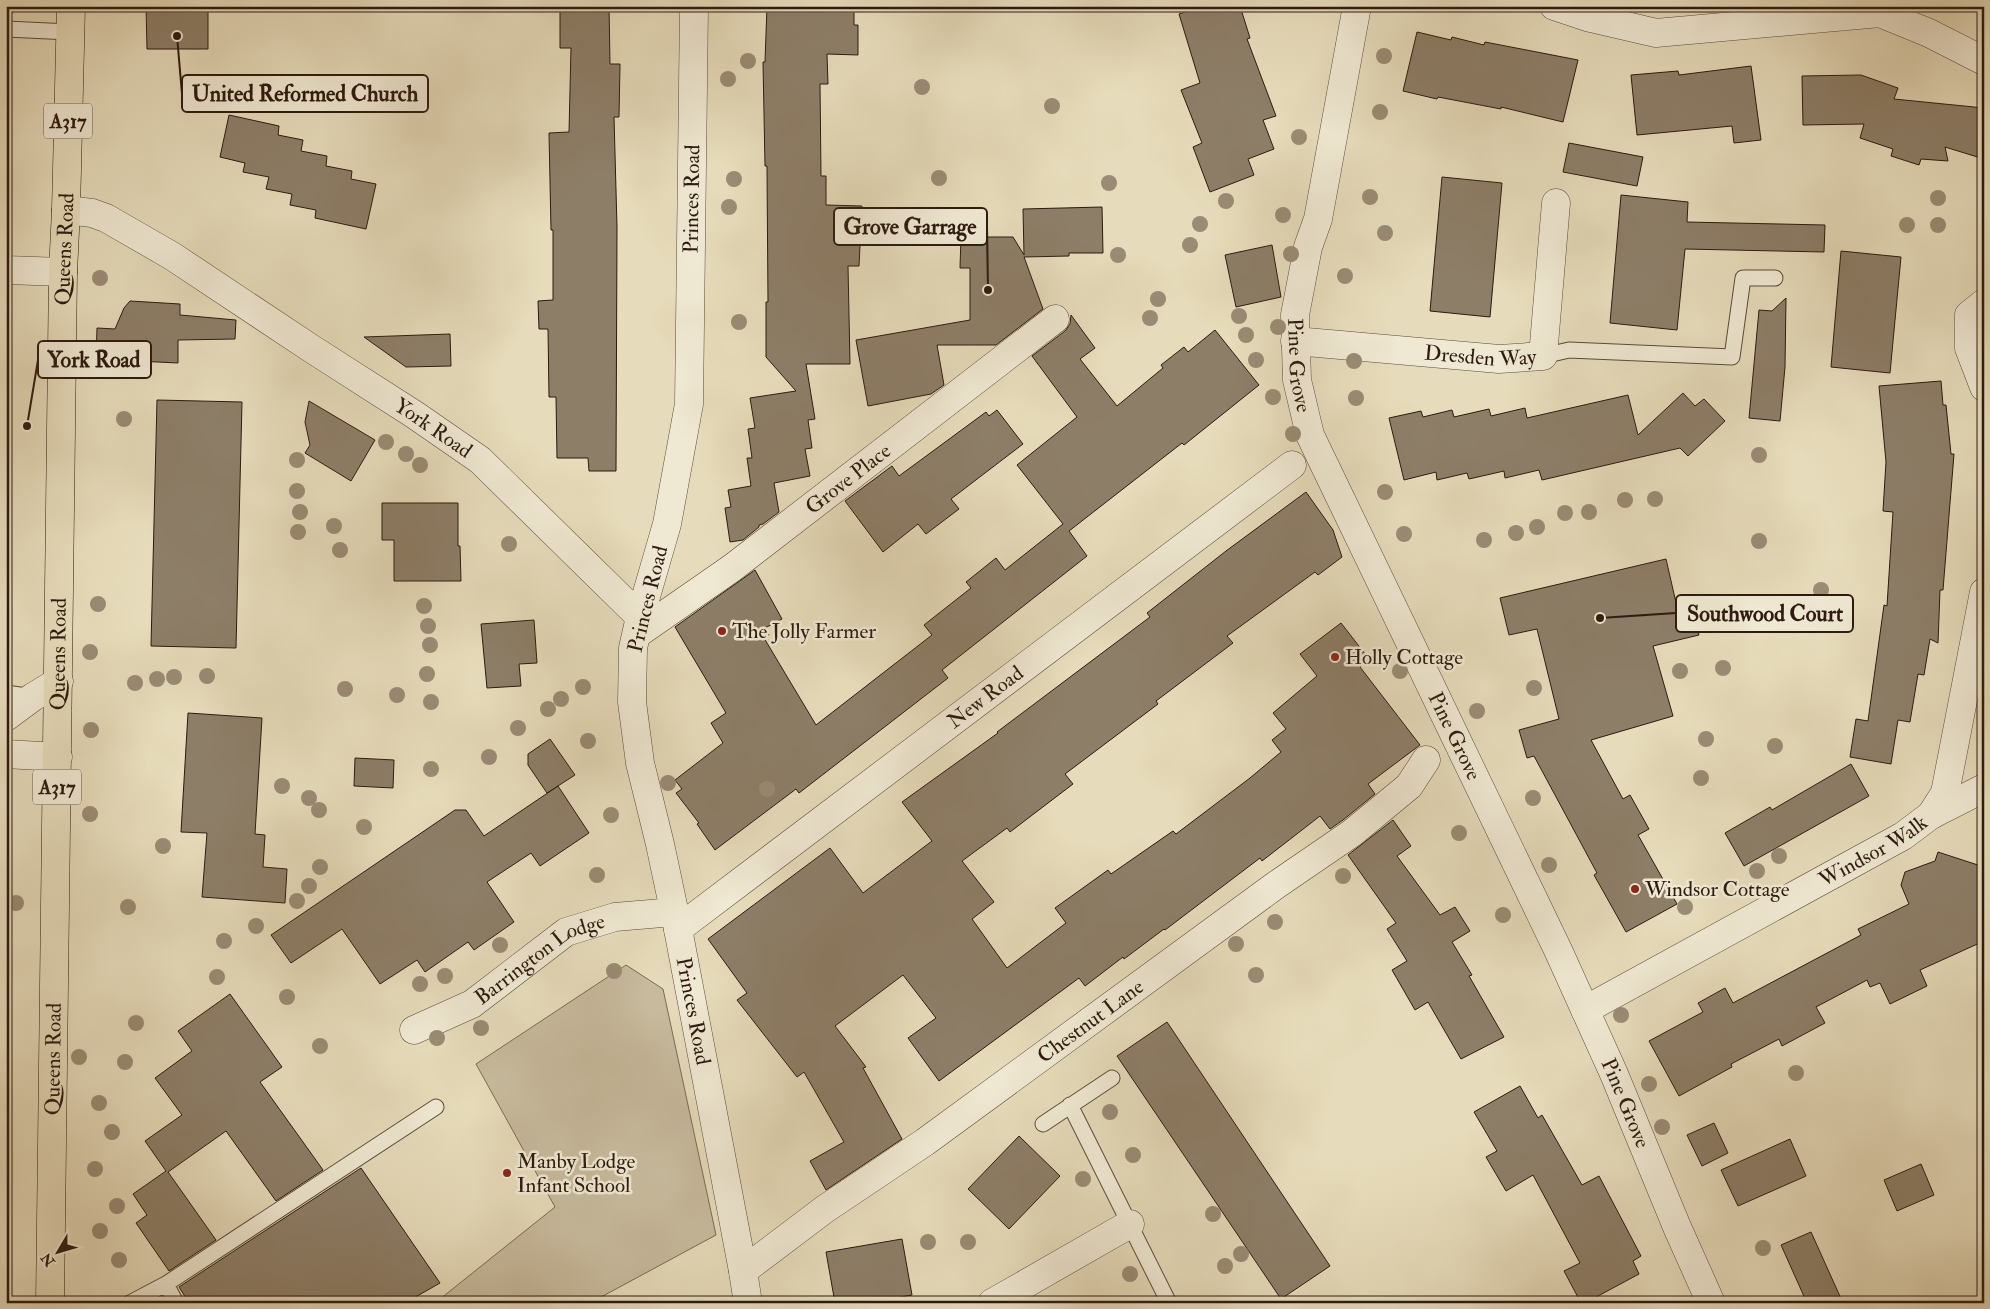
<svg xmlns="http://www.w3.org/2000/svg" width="1990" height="1309" font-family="'IM FELL Double Pica',serif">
<rect width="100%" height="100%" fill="#e6dbba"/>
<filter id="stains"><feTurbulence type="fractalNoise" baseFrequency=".004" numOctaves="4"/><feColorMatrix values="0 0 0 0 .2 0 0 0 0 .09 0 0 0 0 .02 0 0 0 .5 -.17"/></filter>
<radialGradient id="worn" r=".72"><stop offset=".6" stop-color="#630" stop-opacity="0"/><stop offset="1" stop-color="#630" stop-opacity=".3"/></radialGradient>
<path fill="#c7ba9d" stroke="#7a6a56" d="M626 965 663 989 716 1235 590 1303H435L555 1207 476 1064Z"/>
<path fill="#8d7e68" stroke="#2d1a10" d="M146 6H208V49H147Z
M560 6H609L610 64H620L619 117H614L617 227 616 471H589L588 458H557L556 397H549L548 329H539L538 301 553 300V230H551L549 133 569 132 571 48H560Z
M767 6H854V25H858V55L827 54 828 84H820L821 176H826V205L862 206 859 266H848L850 364H806L815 419 808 420 812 448 805 449 810 476 774 483 779 512 763 524 759 525V527L743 540 730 542 725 508 731 507 728 490 751 486 747 458H752L748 429 755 428 750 398 796 391 766 357V302H768L767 166H765L763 62H765Z
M1202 6H1240L1250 38 1247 39 1276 116 1263 120 1274 149 1248 159 1254 175 1210 192 1193 147 1202 143 1181 90 1200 83 1179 14Z
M1417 32 1451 40 1452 37 1484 45 1485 42 1578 60 1563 122 1501 107V109L1438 97 1437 99 1403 91Z
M1751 66 1761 140 1734 143 1732 126 1637 135 1631 75 1678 71 1679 75Z
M1861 75 1898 88 1894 99 1984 108V159L1945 147 1948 161 1921 159 1919 165 1891 156 1893 149 1860 138 1864 124 1803 125 1802 76Z
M229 115 279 126 278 135 303 140 301 151 327 156 326 166 352 171 351 179 376 184 366 229 315 218 316 210 290 205 292 194 266 189 269 177 243 172 245 163 220 157Z
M1569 143 1643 157 1637 186 1563 172Z
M1442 177 1502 183 1490 317 1430 311Z
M1621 195 1688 202 1687 222 1825 225 1824 252 1685 249 1677 330 1610 323Z
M1102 207 1103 253H1069V256L1024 257 1043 309 996 345H937L944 385 931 394 868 406 856 340 970 320V268H960L961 237H1013L1024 255 1023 209Z
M1272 245 1281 297 1236 307 1225 255Z
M1841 251 1901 257 1890 373 1831 367Z
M1786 298 1785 367 1780 421 1749 418 1759 310 1772 311Z
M130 301 180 304V315L236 320 235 339 178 340V363L96 359 97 328 115 329 124 308Z
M1071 315 1095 348 1080 359 1117 406 1163 368 1161 365 1184 347 1188 352 1215 330 1259 385 1184 445 1182 443 1069 531 1087 556 942 670 948 678 799 793 796 789 715 850 697 824 699 823 676 793 682 789 675 780 723 743 711 723 726 713 675 627 755 570 782 619 765 628 769 635 764 638 816 725 932 635 924 625 971 588 966 582 996 558 1005 570 1063 524 1017 465 1077 417 1032 356 1065 331 1070 324Z
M450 334 451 366 406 367 364 337Z
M1941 381 1943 405H1946L1951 454H1954L1943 590H1940L1938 643 1930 639 1924 675 1918 674 1910 722 1898 720 1891 764 1850 757 1856 719 1868 721 1884 605 1887 606 1893 512 1883 511 1886 462 1879 386Z
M1683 393 1695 406 1704 399 1725 421 1688 456 1680 448 1542 480 1539 470 1505 478 1504 471 1469 479 1467 473 1437 480 1436 472 1404 480 1389 418 1421 411 1423 417 1452 410 1454 417 1489 409 1491 416 1525 408 1527 418 1628 395 1638 435Z
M157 400 242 402 236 648 151 646Z
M309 401 375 440 351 481 305 453 310 445 305 422Z
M997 410 1023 444 951 499 959 509 926 534 918 524 883 552 845 501 892 466 899 476 986 412 989 416Z
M1306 492 1333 530 1342 557 1318 575 1315 572 1227 636 1233 643 1156 701 1158 704 1065 774 1073 784 1010 832 1007 828 962 861 994 902 972 919 1007 968 1066 923 1055 908 1108 870 1111 874 1173 831 1176 834 1250 778 1281 752 1272 740 1286 729 1273 713 1317 676 1300 654 1341 623 1369 659 1360 667 1420 745 1368 784 1375 794 1343 820 1330 829 1320 816 1262 861 1260 858 1165 930 1164 929 1124 959 1123 957 1085 986 1079 978 939 1081 908 1038 936 1018 903 975 835 1026 866 1067 863 1068 902 1139 826 1190 810 1161 844 1142 804 1072 797 1077 737 1000 747 993 708 939 830 848 863 893 932 841 902 802 998 733 997 732 1150 617 1147 613 1226 551Z
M382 503H458V546H460L461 581H394V540H382Z
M1666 559 1677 607 1691 604 1699 635 1653 646 1673 716 1591 740 1623 799 1630 795 1649 829 1638 835 1677 904 1626 932 1594 875 1597 873 1534 756 1527 758 1519 730 1559 719 1537 629 1509 635 1500 598Z
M534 620 537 663 519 664 521 686 487 688 481 624Z
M188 713 262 718 255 834 265 835 263 867 287 869 285 903 202 897 207 833 181 832Z
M550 739 575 775 547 793 528 765V754Z
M355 758 394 760 393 788 354 786Z
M1851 764 1869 796 1744 866 1725 833 1770 807 1772 810Z
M558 786 589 833 540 866 531 853 487 882 514 922 474 950 468 942 425 972 417 960 380 984 342 929 291 963 271 935 455 810H466L484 836Z
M1393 820 1411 846 1397 856 1440 915 1455 907 1470 931 1452 942 1472 975 1469 976 1504 1037 1461 1059 1428 1002 1415 1010 1392 970 1407 961 1387 929 1396 923 1348 855Z
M1938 852 1984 867V941L1920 970 1927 986 1890 1004 1880 983 1870 987 1867 980 1816 1007 1825 1023 1782 1046 1779 1039 1731 1064 1732 1067 1679 1096 1649 1041 1703 1012 1698 1003 1725 988 1733 1003 1861 935 1858 929 1909 904 1901 885 1905 872 1935 861Z
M230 994 282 1067 260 1082 323 1170 276 1201 226 1131 168 1172 216 1240 169 1271 136 1223 147 1215 133 1194 166 1171 145 1141 182 1115 155 1078 192 1051 178 1031Z
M1167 1022 1330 1266 1281 1299 1117 1056Z
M1520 1086 1538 1118 1542 1115 1582 1185 1599 1176 1641 1256 1633 1261 1639 1274 1585 1303H1581L1564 1271 1580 1263 1533 1175 1506 1191 1486 1157 1497 1151 1474 1112Z
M1714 1123 1728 1153 1702 1166 1687 1135Z
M1019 1136 1060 1176 1009 1229 968 1189Z
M1790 1139 1806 1176 1738 1206 1721 1170Z
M1921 1164 1934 1195 1897 1211 1884 1180Z
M361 1168 440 1283 405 1303H189L179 1287Z
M1811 1232 1843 1303H1807L1781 1245Z
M902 1239 912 1295 868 1303H835L826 1252Z"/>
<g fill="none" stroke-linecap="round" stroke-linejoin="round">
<defs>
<path id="lane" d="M6 29 70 32
M1543 356 1569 350 1732 357 1743 278H1775
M6 693 33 697
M1070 1105 1169 1303
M1043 1124 1112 1078
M130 1303 166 1284
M176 1303 166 1284 436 1107"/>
<g id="street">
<path id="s1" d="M694 6 689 404 667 524 640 617 633 648 632 702 640 763 660 844 678 929 743 1271 748 1303"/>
<path id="s2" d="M1357 6 1318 219 1308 247 1295 315 1297 380 1310 435 1558 950 1614 1074 1677 1227 1711 1303"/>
<path d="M1554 6 1587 17 1656 33 1880 13 1929 33 1984 61"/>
<path id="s3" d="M66 210 92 213 106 218 172 256 312 349 415 415 480 460 640 617"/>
<path d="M6 270 63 272"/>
<path d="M1984 303 1969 315V348L1984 387"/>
<path id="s4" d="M1295 341 1499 359 1543 356 1556 203"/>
<path id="s5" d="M637 634 732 568 1055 319"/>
<path d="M6 717 33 697 59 681"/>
<path d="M6 754 58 757"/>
<path d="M1931 815 1984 788"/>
<path id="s6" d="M678 929 1292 465"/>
<path id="s7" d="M1585 1010 1903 836 1931 815 1945 793 1984 592"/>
<path id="s8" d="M414 1030 472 1004 566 932 615 917 674 912"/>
<path id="s9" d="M743 1271 825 1209 925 1142 1276 885 1352 833 1409 786 1426 760"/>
<path d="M992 1303 1130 1224"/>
</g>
<g id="primary">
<path id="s10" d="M50 1303 63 272 66 210 71 6"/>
</g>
</defs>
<use href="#lane" stroke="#5b4a3a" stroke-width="17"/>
<use href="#street" stroke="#5b4a3a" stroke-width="29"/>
<use href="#primary" stroke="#2d1a10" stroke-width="29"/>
<use href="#lane" stroke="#efe8d2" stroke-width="15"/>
<use href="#street" stroke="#efe8d2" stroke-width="28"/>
<use href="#primary" stroke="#e6dbba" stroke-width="28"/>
</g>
<g fill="#9a8b74">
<circle cx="1384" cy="56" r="8"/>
<circle cx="748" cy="61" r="8"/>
<circle cx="728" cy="79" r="8"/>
<circle cx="922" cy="87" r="8"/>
<circle cx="1052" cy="106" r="8"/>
<circle cx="1380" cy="112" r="8"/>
<circle cx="1299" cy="137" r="8"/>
<circle cx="939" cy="178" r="8"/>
<circle cx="734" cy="179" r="8"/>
<circle cx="1109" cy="183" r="8"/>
<circle cx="1370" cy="197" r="8"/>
<circle cx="1938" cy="198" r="8"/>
<circle cx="1226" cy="201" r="8"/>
<circle cx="729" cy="207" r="8"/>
<circle cx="1283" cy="215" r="8"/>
<circle cx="1200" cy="224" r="8"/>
<circle cx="1907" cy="225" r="8"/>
<circle cx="1938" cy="225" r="8"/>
<circle cx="1385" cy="233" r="8"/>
<circle cx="1190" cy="245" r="8"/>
<circle cx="1291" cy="254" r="8"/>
<circle cx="1118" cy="255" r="8"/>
<circle cx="1345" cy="276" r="8"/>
<circle cx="100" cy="278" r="8"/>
<circle cx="1158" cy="299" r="8"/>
<circle cx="1239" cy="316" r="8"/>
<circle cx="1150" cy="318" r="8"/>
<circle cx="739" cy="322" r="8"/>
<circle cx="1278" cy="327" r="8"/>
<circle cx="1246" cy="335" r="8"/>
<circle cx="1256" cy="360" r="8"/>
<circle cx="1354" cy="361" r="8"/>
<circle cx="1273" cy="397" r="8"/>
<circle cx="1356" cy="398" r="8"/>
<circle cx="124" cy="419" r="8"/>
<circle cx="1293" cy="434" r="8"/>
<circle cx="386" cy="442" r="8"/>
<circle cx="406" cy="454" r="8"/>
<circle cx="1759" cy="455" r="8"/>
<circle cx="297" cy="460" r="8"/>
<circle cx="420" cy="465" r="8"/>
<circle cx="297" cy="491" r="8"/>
<circle cx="1385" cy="492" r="8"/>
<circle cx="1655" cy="499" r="8"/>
<circle cx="1625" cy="500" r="8"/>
<circle cx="300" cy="512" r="8"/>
<circle cx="1589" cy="512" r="8"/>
<circle cx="1565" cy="513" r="8"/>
<circle cx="334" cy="526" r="8"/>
<circle cx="1537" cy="527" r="8"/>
<circle cx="298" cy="532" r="8"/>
<circle cx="1516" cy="533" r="8"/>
<circle cx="1404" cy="534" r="8"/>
<circle cx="1484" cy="540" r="8"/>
<circle cx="1759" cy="541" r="8"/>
<circle cx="509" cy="544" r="8"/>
<circle cx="340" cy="550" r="8"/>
<circle cx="1821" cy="590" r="8"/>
<circle cx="98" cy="604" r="8"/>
<circle cx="424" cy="606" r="8"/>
<circle cx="428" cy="626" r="8"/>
<circle cx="430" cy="645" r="8"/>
<circle cx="90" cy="652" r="8"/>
<circle cx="1723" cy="668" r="8"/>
<circle cx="1400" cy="671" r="8"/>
<circle cx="1680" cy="671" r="8"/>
<circle cx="427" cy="674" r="8"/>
<circle cx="207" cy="676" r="8"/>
<circle cx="174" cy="677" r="8"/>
<circle cx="157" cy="679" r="8"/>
<circle cx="135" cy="683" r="8"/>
<circle cx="583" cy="687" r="8"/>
<circle cx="1534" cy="688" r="8"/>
<circle cx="345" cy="689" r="8"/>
<circle cx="397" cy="695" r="8"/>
<circle cx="561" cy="699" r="8"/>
<circle cx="431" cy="702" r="8"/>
<circle cx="548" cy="709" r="8"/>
<circle cx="1477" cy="711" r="8"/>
<circle cx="518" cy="728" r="8"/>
<circle cx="91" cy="730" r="8"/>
<circle cx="1706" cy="739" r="8"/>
<circle cx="588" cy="741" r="8"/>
<circle cx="1775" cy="746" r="8"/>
<circle cx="489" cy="757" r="8"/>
<circle cx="431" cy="769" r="8"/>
<circle cx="1701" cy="778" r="8"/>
<circle cx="668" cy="783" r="8"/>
<circle cx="282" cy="786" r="8"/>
<circle cx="767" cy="789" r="8"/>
<circle cx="309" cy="798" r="8"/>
<circle cx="1533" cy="798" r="8"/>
<circle cx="319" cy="810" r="8"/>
<circle cx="90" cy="814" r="8"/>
<circle cx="611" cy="815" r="8"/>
<circle cx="364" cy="827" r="8"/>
<circle cx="1459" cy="833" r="8"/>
<circle cx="163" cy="846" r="8"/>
<circle cx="1779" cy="856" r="8"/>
<circle cx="1549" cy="865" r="8"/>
<circle cx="320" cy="867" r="8"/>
<circle cx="1757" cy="871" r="8"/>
<circle cx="597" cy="875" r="8"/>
<circle cx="1343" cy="876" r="8"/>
<circle cx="309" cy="886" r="8"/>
<circle cx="297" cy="901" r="8"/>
<circle cx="16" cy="903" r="8"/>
<circle cx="128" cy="907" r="8"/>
<circle cx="1685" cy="907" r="8"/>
<circle cx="1503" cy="915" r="8"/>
<circle cx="1275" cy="922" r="8"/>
<circle cx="256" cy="926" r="8"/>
<circle cx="224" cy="941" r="8"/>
<circle cx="1236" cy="944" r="8"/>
<circle cx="500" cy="945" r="8"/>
<circle cx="614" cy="971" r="8"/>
<circle cx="1256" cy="975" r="8"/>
<circle cx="445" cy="976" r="8"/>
<circle cx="217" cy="977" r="8"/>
<circle cx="420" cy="984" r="8"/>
<circle cx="287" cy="997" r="8"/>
<circle cx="1621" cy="1015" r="8"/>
<circle cx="136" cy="1023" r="8"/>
<circle cx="481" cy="1028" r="8"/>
<circle cx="437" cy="1038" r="8"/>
<circle cx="320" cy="1046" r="8"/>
<circle cx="79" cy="1057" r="8"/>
<circle cx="125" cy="1062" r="8"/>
<circle cx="1796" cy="1073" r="8"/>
<circle cx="1649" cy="1084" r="8"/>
<circle cx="99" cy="1103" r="8"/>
<circle cx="1110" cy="1112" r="8"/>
<circle cx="1662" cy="1127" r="8"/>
<circle cx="112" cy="1132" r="8"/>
<circle cx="1133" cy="1155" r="8"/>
<circle cx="95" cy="1169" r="8"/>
<circle cx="1083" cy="1179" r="8"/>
<circle cx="117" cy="1206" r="8"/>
<circle cx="1213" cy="1214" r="8"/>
<circle cx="100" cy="1231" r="8"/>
<circle cx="928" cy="1242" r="8"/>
<circle cx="968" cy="1242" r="8"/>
<circle cx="1763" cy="1248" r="8"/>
<circle cx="1241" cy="1254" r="8"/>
<circle cx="119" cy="1260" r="8"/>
<circle cx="1225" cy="1266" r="8"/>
<circle cx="1130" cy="1274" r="8"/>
</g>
<g fill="#8f2418" stroke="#efe8d2" stroke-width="2">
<circle cx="722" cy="631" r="5"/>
<circle cx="1335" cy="657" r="5"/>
<circle cx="1635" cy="889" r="5"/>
<circle cx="507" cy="1173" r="5"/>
</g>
<g text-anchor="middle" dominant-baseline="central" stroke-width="5" stroke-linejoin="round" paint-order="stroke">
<g fill="#efe8d2" stroke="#67584a" stroke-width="1">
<rect x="44" y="103.5" width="48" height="35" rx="4"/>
<rect x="33" y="769.5" width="48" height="35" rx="4"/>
</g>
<g font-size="20" font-weight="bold" fill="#2d1a10">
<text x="68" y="121">A317</text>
<text x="57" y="787">A317</text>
</g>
<g font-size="21" fill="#2d1a10" stroke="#efe8d2">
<text transform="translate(692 199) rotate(-89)">Princes Road</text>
<text stroke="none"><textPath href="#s10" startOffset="1054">Queens Road</textPath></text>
<text stroke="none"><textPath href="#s4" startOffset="186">Dresden Way</textPath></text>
<text stroke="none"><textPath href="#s2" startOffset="366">Pine Grove</textPath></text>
<text stroke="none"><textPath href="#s3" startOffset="430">York Road</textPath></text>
<text stroke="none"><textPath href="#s5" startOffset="262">Grove Place</textPath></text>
<text transform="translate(648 599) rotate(-76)">Princes Road</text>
<text stroke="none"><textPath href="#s10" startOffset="649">Queens Road</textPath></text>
<text stroke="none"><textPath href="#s6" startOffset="385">New Road</textPath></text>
<text stroke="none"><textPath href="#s2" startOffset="771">Pine Grove</textPath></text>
<text stroke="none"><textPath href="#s7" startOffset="329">Windsor Walk</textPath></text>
<text stroke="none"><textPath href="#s8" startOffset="146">Barrington Lodge</textPath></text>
<text stroke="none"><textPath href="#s1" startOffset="1018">Princes Road</textPath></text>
<text stroke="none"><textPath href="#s9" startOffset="428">Chestnut Lane</textPath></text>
<text stroke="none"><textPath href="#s10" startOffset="244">Queens Road</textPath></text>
<text stroke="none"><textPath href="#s2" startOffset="1176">Pine Grove</textPath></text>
</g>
<g font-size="21" fill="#2d1a10" stroke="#efe8d2" text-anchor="start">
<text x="732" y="631">The Jolly Farmer</text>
<text x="1345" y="657">Holly Cottage</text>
<text x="1645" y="889">Windsor Cottage</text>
<text x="517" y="1161">Manby Lodge<tspan x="517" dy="24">Infant School</tspan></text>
</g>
</g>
<path fill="none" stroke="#2d1a10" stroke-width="2" d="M177 36L182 94M988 290L987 227M27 426L38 360M1600 618L1676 613"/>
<g fill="#2d1a10" stroke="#efe8d2" stroke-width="2">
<circle cx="177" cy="36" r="5"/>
<circle cx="988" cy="290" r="5"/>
<circle cx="27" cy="426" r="5"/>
<circle cx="1600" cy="618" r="5"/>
</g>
<g fill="#efe8d2" stroke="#2d1a10" stroke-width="2">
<rect x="182" y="75" width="246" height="37" rx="5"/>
<rect x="834" y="208" width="153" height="37" rx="5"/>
<rect x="38" y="341" width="113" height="37" rx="5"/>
<rect x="1676" y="595" width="177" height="37" rx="5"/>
</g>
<g font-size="22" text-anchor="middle" font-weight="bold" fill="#2d1a10">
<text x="305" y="101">United Reformed Church</text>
<text x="910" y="234">Grove Garrage</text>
<text x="94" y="367">York Road</text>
<text x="1765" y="621">Southwood Court</text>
</g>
<rect width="1990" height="1309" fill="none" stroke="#e6dbba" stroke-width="25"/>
<rect x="8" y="8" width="1975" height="1294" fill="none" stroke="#2d1a10" stroke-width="2.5"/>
<rect x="12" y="12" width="1965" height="1284" fill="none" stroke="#2d1a10"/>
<g transform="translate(58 1252) rotate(232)" stroke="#efe8d2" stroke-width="4" paint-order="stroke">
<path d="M0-4L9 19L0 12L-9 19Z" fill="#2d1a10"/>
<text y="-8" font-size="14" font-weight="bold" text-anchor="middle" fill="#2d1a10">N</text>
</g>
<rect width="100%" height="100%" filter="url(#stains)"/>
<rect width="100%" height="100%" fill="url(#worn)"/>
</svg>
